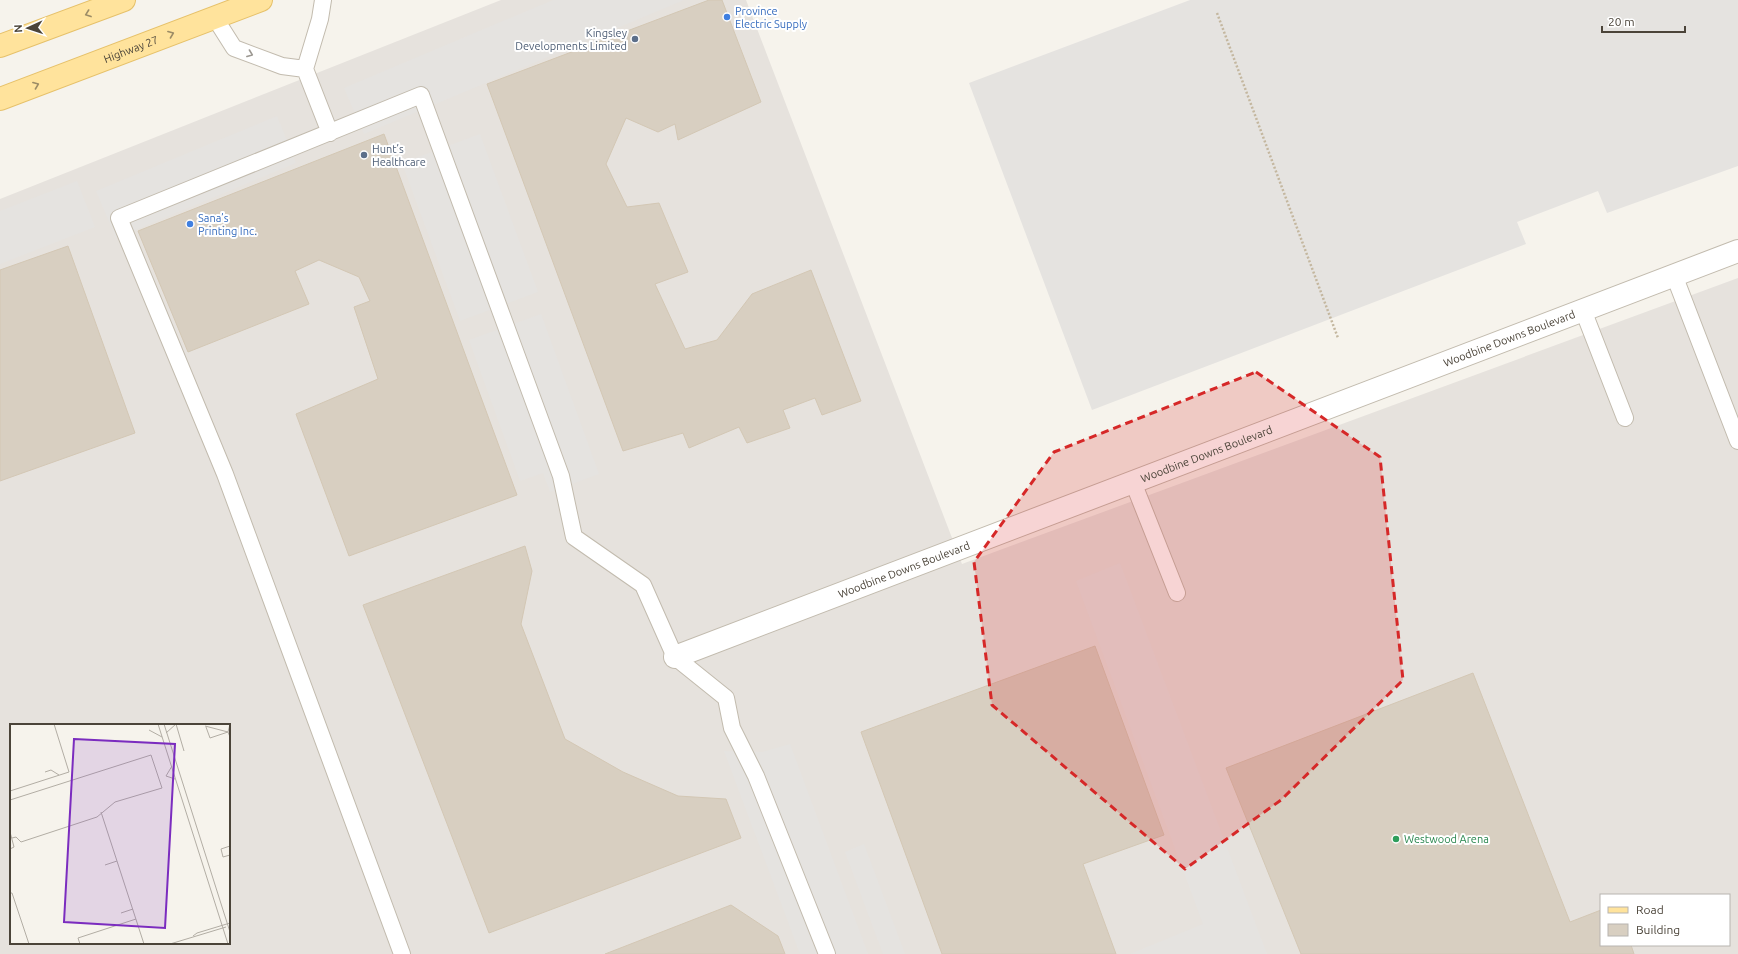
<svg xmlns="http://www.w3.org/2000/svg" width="1738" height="954" font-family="Ubuntu,sans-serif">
<rect width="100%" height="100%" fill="#f6f3ec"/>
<path fill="#e6e2dd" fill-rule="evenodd" d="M501 0H746L962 564 1738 278V954H0V199ZM11 725H229V943H11ZM1601 895H1729V945H1601Z"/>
<path fill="#e5e3e0" d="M553 0H684L364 134 344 88Z
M1190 0H1738V166L1607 213 1598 191 1517 222 1526 244 1092 410 969 83Z
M277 116 296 163 116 238 96 191Z
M480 134 538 292 460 321 402 163Z
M77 181 95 227 0 264V211Z
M541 314 599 474 550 492 543 473 520 481 469 340Z
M1120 563 1267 954H1130L1203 924 1076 581Z
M790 744 868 954H800L724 751 762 752Z
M864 844 905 954H883L845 852Z"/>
<path fill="#d8cfc1" stroke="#d3c7b4" d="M709 0H722L761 102 678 140 675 124 658 132 626 118 606 164 627 207 659 203 688 272 655 284 685 349 717 340 752 294 811 270 861 401 822 415 815 398 783 410 790 428 747 443 739 427 689 448 683 433 623 451 487 84Z
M384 134 517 495 349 556 296 414 378 379 354 307 370 301 359 277 319 260 295 271 309 304 188 352 138 231Z
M68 246 135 433 0 481V270Z
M525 546 532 571 521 624 565 739 623 772 678 796 726 799 741 838 489 933 363 605Z
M1095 646 1164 835 1083 864 1116 954H942L861 732Z
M1473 673 1570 922 1601 910V945H1631L1634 954H1301L1226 768Z
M731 905 778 936 785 954H605Z"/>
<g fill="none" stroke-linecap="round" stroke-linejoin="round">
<defs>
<path id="service" d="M215 18 234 48 282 66 305 69 320 19 323 0
M305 69 330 133
M1674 275 1738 441
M1583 310 1625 418
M1133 482 1177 593
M402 954 225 474 119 218 421 95 561 476 574 537 643 585 675 657 726 698 732 728 756 776 827 954"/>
<g id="minor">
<path id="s1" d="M675 657 1738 251"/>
</g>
<g id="primary">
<path d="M0 46 124 0"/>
<path id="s2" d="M0 99 261 0"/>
</g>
</defs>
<use href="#service" stroke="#c2bbae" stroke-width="18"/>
<use href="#minor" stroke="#c2bbae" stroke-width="24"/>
<use href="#primary" stroke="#e6c16a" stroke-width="24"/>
<path stroke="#c4b79f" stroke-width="2.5" stroke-dasharray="2 2" stroke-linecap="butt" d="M1217 13 1338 338"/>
<use href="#service" stroke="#fff" stroke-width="16"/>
<use href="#minor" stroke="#fff" stroke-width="22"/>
<use href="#primary" stroke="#ffe39c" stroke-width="22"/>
</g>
<defs><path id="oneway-chevron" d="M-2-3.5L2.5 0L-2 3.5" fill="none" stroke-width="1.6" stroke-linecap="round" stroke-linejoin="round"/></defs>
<g stroke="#9c8c66">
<use href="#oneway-chevron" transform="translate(88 14) rotate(160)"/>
<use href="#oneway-chevron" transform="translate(171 34) rotate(-21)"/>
<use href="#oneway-chevron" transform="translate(36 85) rotate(-21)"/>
</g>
<use stroke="#9c9892" href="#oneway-chevron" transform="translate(250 54) rotate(21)"/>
<path fill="#d62828" fill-opacity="0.2" stroke="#d62828" stroke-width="3" stroke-dasharray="8 5" stroke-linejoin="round" d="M1256 372 1380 457 1403 680 1281 800 1185 869 992 705 974 562 1054 452Z"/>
<g fill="#3f7fe0" stroke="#fff" stroke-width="1.5">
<circle cx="727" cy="17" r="4"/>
<circle cx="190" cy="224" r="4"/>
</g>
<g fill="#5c6f8a" stroke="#fff" stroke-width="1.5">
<circle cx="635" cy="39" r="4"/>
<circle cx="364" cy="155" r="4"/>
</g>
<circle fill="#2e9e5b" stroke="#fff" stroke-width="1.5" cx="1396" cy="839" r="4"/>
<g text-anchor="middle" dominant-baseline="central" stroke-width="4" stroke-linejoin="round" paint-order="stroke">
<g font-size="11" fill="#366cbe" stroke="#fff" text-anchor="start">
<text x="735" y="11">Province<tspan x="735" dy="13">Electric Supply</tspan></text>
<text x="198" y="218">Sana’s<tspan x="198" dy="13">Printing Inc.</tspan></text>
</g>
<g font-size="11" fill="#4e5e75" stroke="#fff" text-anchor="end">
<text x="627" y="33">Kingsley<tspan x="627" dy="13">Developments Limited</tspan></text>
<text x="372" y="149" text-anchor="start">Hunt’s<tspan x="372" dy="13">Healthcare</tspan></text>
</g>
<g font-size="11" fill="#4b4439" stroke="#fff">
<text stroke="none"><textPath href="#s2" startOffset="140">Highway 27</textPath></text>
<text stroke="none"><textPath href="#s1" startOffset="893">Woodbine Downs Boulevard</textPath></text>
<text stroke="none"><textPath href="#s1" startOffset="569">Woodbine Downs Boulevard</textPath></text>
<text stroke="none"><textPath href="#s1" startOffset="245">Woodbine Downs Boulevard</textPath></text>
</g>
<g font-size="11" fill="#27864d" stroke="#fff" text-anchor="start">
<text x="1404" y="839">Westwood Arena</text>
</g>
</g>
<g transform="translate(10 724)">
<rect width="220" height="220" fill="#f6f3ec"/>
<path fill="none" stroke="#b2ada4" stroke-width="1" d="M148 0 218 220M154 0 220 208M166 0 174 27M195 2 218 8 220 0M196 3 200 14 218 8 220 13M139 6 152 13M156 9 166 0M162 42 156 52 165 55M35 48 41 46 49 51M0 67 59 48 44 0M0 76 141 31 152 64 105 78 87 93 11 118 6 113 2 114M91 88 134 220M0 108 4 123 0 125M220 122 211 125 213 133 220 131M95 141 107 137M0 169H2L19 220M111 189 123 185M183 212 187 209 220 199M70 220 68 214 126 195M160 220 216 203"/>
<path fill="#7b2cbf" fill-opacity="0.15" stroke="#7b2cbf" stroke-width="2" d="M64 15 165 20 155 204 54 198Z"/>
<rect width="220" height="220" fill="none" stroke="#4b4439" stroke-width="2"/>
</g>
<rect x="1600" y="894" width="130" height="52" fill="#ffffff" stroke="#b7b4b0"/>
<rect x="1608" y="907" width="20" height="6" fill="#ffe39c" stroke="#b7b4b0"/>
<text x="1636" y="914" font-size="12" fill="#4b4439">Road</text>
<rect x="1608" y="924" width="20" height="12" fill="#d8cfc1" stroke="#b7b4b0"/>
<text x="1636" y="934" font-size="12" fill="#4b4439">Building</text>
<g transform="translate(28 28) rotate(267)" stroke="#ffffff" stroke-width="3" paint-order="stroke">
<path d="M0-3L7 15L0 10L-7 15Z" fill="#4b4439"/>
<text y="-6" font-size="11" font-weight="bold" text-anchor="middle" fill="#4b4439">N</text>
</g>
<path d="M1602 26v6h83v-6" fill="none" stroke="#4b4439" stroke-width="2"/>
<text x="1608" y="26" font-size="12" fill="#4b4439" stroke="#ffffff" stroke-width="3" paint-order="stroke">20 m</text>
</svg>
